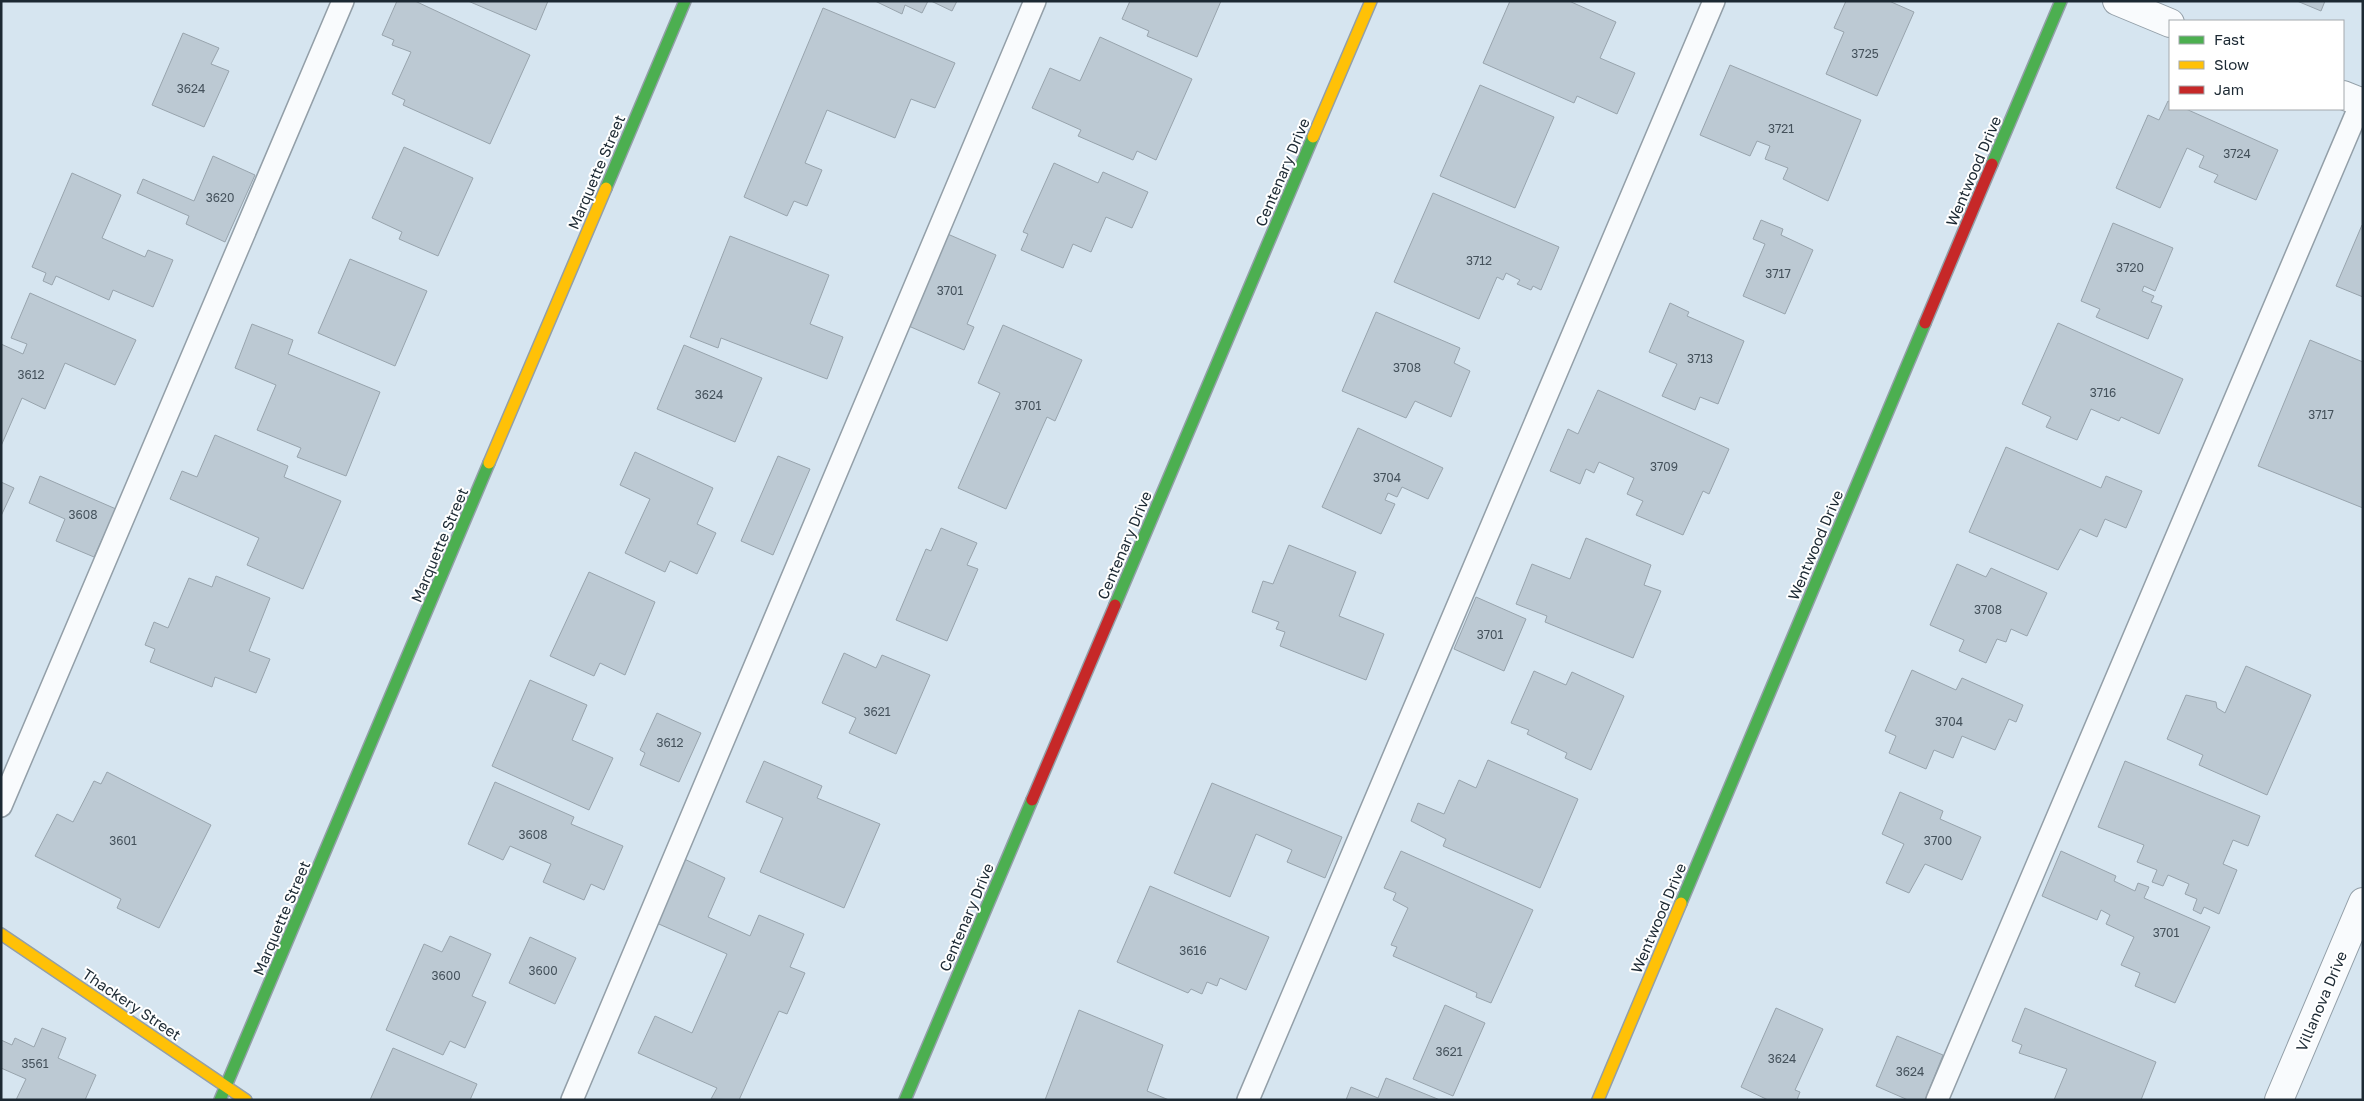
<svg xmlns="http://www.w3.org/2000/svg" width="2364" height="1101" font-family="'Golos Text',sans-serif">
<rect width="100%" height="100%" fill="#d6e5f0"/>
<path fill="#bcc9d3" stroke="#98a4ad" d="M397 1H415L530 55 490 144 403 105 405 100 392 94 411 52 392 45 394 40 382 35Z
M468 1H548L536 30Z
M875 1H928L922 13 905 5 902 14Z
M931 1H957L952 11Z
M1130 1H1221L1197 57 1147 36 1149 31 1122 19Z
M1510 1H1569L1616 22 1600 58 1635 73 1617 114 1577 96 1574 103 1483 63Z
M1846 1H1889L1914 12 1877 96 1826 74 1844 32 1834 28Z
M2297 1H2325L2321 11Z
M823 8 955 63 935 108 911 99 895 138 827 110 805 163 822 170 807 206 794 201 787 216 744 197Z
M183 33 219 48 211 64 229 71 204 127 152 105Z
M1100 37 1192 79 1156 160 1137 151 1133 160 1078 136 1081 130 1032 108 1050 68 1080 81Z
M1730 65 1861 120 1828 201 1783 179 1788 168 1765 159 1770 146 1757 141 1750 156 1700 135Z
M1480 85 1554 117 1515 208 1440 176Z
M2168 101 2170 102V109H2186L2278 150 2256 200 2214 182 2218 175 2199 167 2204 156 2187 148 2160 208 2116 188 2148 115 2159 120Z
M404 147 473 178 438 256 399 239 402 232 372 218Z
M213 156 255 175 225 242 186 224 189 216 137 193 143 179 194 201Z
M1054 163 1098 183 1103 172 1148 192 1132 228 1106 217 1091 252 1073 244 1063 268 1021 250 1028 234 1023 232Z
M72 173 121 195 102 238 145 257 148 250 173 260 153 307 113 290 109 300 56 276 52 285 43 281 46 273 32 267Z
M1433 193 1559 247 1541 290 1533 286 1531 290 1517 284 1520 280 1506 273 1503 280 1497 277 1479 319 1394 282Z
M1761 220 1783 229 1781 235 1813 250 1785 314 1743 296 1765 244 1753 239Z
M2113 223 2173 248 2155 291 2144 286 2142 291 2154 296 2151 302 2162 306 2148 339 2096 317 2100 309 2081 301Z
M2362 225 2363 226V297L2336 286Z
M943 232 996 255 967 324 974 327 964 350 904 324Z
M730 236 829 275 810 324 843 337 827 379 721 338 718 348 690 337Z
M350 259 427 291 395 366 318 333Z
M30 293 136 340 115 385 65 363 45 409 22 398 1 446V344L23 354 27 344 11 338Z
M1670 303 1689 312 1687 316 1744 341 1718 404 1700 397 1695 410 1662 396 1677 364 1649 352Z
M1376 312 1460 348 1454 363 1470 371 1451 417 1415 401 1406 418 1342 391Z
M2058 323 2183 379 2159 434 2121 417 2119 421 2091 409 2077 440 2046 427 2051 417 2022 404Z
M252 324 293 340 288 354 380 392 346 476 297 457 301 448 257 430 276 385 235 368Z
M1003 325 1082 360 1055 421 1047 417 1006 509 958 488 1000 393 978 383Z
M2310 340 2363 362V508L2258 466Z
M684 345 762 378 735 442 657 409Z
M1598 390 1729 449 1709 494 1703 491 1683 535 1636 515 1643 501 1627 494 1634 478 1599 462 1594 473 1586 469 1580 484 1550 471 1568 429 1578 434Z
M1358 428 1443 468 1428 499 1402 487 1397 497 1388 493 1385 500 1395 504 1381 534 1322 507Z
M215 435 288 466 284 477 341 501 303 589 247 565 259 538 170 499 182 471 197 477Z
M2006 447 2101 488 2106 476 2142 491 2126 528 2105 519 2097 537 2080 529 2058 570 1969 532Z
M635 452 713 488 697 524 716 533 697 574 670 561 665 572 625 553 650 499 620 485Z
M778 456 810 469 773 555 741 541Z
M40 476 116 509 94 557 56 541 65 519 29 503Z
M1 482 14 488 1 516Z
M941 528 977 543 967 565 978 569 947 641 896 620 926 549 931 551Z
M1586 538 1651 565 1644 585 1661 591 1633 658 1545 622 1547 616 1516 604 1532 564 1570 579Z
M1289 545 1356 572 1339 616 1384 634 1366 680 1280 646 1285 632 1276 629 1279 622 1252 612 1263 581 1273 584Z
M1957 564 1986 577 1991 568 2047 593 2027 636 2011 629 2006 642 1997 639 1986 663 1959 651 1964 640 1930 625Z
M589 572 655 602 625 675 600 663 594 676 550 656Z
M216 576 270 598 249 651 270 659 256 693 215 677 212 687 150 662 155 649 145 645 154 622 168 628 189 578 212 587Z
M1476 597 1526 619 1504 671 1454 649Z
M844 653 876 668 882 655 930 675 896 754 849 733 856 718 822 703Z
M2246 666 2311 695 2267 795 2199 765 2203 755 2167 739 2186 695 2216 702 2217 708 2225 713Z
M1912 670 1956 690 1962 678 2023 705 2016 722 2009 719 1995 750 1962 736 1953 758 1934 750 1926 769 1889 753 1896 736 1885 731Z
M1534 671 1566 685 1572 672 1624 696 1591 770 1565 758 1567 753 1527 734 1529 730 1511 723Z
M530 680 587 705 572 740 613 758 589 810 492 766Z
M657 713 701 733 679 782 640 765 645 753 640 750Z
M1488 760 1578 799 1540 888 1443 846 1446 839 1411 821 1418 803 1444 814 1459 780 1476 788Z
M764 761 822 786 817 798 880 824 844 908 760 872 783 818 746 802Z
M2125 761 2260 816 2248 846 2233 840 2223 864 2237 870 2219 914 2204 907 2201 914 2193 910 2197 899 2185 894 2189 884 2168 875 2163 886 2152 882 2157 870 2137 862 2144 845 2098 827Z
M107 772 211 825 159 928 117 908 121 899 35 856 57 814 73 822 94 781 101 784Z
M495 782 574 817 571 824 623 846 604 890 591 884 584 900 543 882 551 864 510 846 503 860 468 844Z
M1212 783 1342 837 1325 878 1287 862 1292 850 1256 834 1230 897 1174 873Z
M1900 792 1943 811 1940 819 1981 837 1962 880 1925 864 1909 893 1886 883 1904 844 1882 834Z
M1401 851 1533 910 1491 1003 1476 997 1477 993 1393 956 1397 947 1391 945 1408 908 1393 900 1396 893 1384 888Z
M2061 851 2116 876 2114 881 2135 891 2138 883 2149 887 2144 898 2210 927 2175 1003 2135 986 2140 973 2121 965 2134 937 2106 924 2110 915 2101 910 2097 920 2042 896Z
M680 857 725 878 708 917 750 936 759 915 804 934 790 967 805 973 787 1014 779 1011 739 1100 711 1099 717 1088 638 1053 655 1016 692 1033 727 954 652 921Z
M1150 886 1269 937 1246 990 1220 978 1217 986 1207 982 1202 994 1191 989 1188 993 1117 962Z
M450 936 491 954 472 996 486 1002 465 1048 450 1041 443 1055 386 1030 424 944 442 952Z
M530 937 576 958 555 1004 509 983Z
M1445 1005 1485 1023 1453 1096 1413 1079Z
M1776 1008 1823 1029 1795 1090 1800 1092 1797 1100H1768L1741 1087Z
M2025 1008 2156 1062 2141 1100H2054L2067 1069 2019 1053 2022 1045 2012 1041Z
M1079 1010 1163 1045 1147 1091 1169 1100H1045Z
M42 1028 66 1038 58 1058 96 1075 85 1100H16L26 1079 1 1068V1040L12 1045 15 1038 34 1047Z
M1897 1036 1943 1055 1925 1100H1908L1876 1086Z
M393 1048 477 1084 470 1100H370Z
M1386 1078 1440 1100H1346L1351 1087 1378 1098Z"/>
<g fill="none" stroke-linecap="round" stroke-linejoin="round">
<defs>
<path id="lane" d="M1 806 343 1
M572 1100 1035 1
M1248 1100 1714 1
M1937 1100 2363 98"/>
<path id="street" d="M2117 1 2170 23
M2343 95 2363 103
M2279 1100 2363 902"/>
<path id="fast" d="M1992 164 2061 1
M606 188 685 1
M1115 605 1313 137
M1681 903 1925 323
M220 1100 489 463
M905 1100 1032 800"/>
<path id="slow" d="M1313 137 1371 1
M489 463 606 188
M1 934 246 1100
M1598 1100 1681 903"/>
<path id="jam" d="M1925 323 1992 164
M1032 800 1115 605"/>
</defs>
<use href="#lane" stroke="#939fa8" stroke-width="24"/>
<use href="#street" stroke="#939fa8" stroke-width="30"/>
<use href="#fast" stroke="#939fa8" stroke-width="14"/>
<use href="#slow" stroke="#939fa8" stroke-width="14"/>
<use href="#jam" stroke="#939fa8" stroke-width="14"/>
<use href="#lane" stroke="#f9fbfd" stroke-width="21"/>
<use href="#street" stroke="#f9fbfd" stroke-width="28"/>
<use href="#fast" stroke="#4caf50" stroke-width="11"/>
<use href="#slow" stroke="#ffc107" stroke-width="11"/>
<use href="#jam" stroke="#c62828" stroke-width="11"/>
</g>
<g text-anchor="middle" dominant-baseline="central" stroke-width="4" stroke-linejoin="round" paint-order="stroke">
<g font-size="12" fill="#44515b">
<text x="1865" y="53">3725</text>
<text x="191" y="88">3624</text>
<text x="1781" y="128">3721</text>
<text x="2237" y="153">3724</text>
<text x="220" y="197">3620</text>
<text x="1479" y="260">3712</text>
<text x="2130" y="267">3720</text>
<text x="1778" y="273">3717</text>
<text x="950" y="290">3701</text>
<text x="1700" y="358">3713</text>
<text x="1407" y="367">3708</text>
<text x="31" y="374">3612</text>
<text x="2103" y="392">3716</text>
<text x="709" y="394">3624</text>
<text x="1028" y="405">3701</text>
<text x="2321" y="414">3717</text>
<text x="1664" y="466">3709</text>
<text x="1387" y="477">3704</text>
<text x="83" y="514">3608</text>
<text x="1988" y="609">3708</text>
<text x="1490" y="634">3701</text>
<text x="877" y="711">3621</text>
<text x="1949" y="721">3704</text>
<text x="670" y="742">3612</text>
<text x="533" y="834">3608</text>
<text x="123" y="840">3601</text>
<text x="1938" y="840">3700</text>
<text x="2166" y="932">3701</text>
<text x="1193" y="950">3616</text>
<text x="543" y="970">3600</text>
<text x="446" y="975">3600</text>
<text x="1449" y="1051">3621</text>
<text x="1782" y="1058">3624</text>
<text x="35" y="1063">3561</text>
<text x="1910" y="1071">3624</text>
</g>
<g font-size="15" fill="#1c2933" stroke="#fff">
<text transform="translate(1973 171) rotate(-67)">Wentwood Drive</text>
<text transform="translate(596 172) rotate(-67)">Marquette Street</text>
<text transform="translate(1282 172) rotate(-67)">Centenary Drive</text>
<text transform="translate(439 545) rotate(-67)">Marquette Street</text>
<text transform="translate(1124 545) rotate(-67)">Centenary Drive</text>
<text transform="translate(1815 545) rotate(-67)">Wentwood Drive</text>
<text transform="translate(966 917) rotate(-67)">Centenary Drive</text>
<text transform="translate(281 918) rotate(-67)">Marquette Street</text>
<text transform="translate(1658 918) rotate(-67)">Wentwood Drive</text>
<text transform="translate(2321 1001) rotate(-67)">Villanova Drive</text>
<text transform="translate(132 1004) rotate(34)">Thackery Street</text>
</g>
</g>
<rect width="2364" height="1101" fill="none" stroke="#1c2933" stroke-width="5"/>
<rect x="2169" y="20" width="175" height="90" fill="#ffffff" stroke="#a4a9ad"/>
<rect x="2179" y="36" width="25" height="8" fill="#4caf50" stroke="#a4a9ad"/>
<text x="2214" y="45" font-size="15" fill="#1c2933">Fast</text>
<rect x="2179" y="61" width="25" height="8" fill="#ffc107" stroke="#a4a9ad"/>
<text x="2214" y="70" font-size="15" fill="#1c2933">Slow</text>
<rect x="2179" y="86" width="25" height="8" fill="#c62828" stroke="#a4a9ad"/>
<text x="2214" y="95" font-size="15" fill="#1c2933">Jam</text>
</svg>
